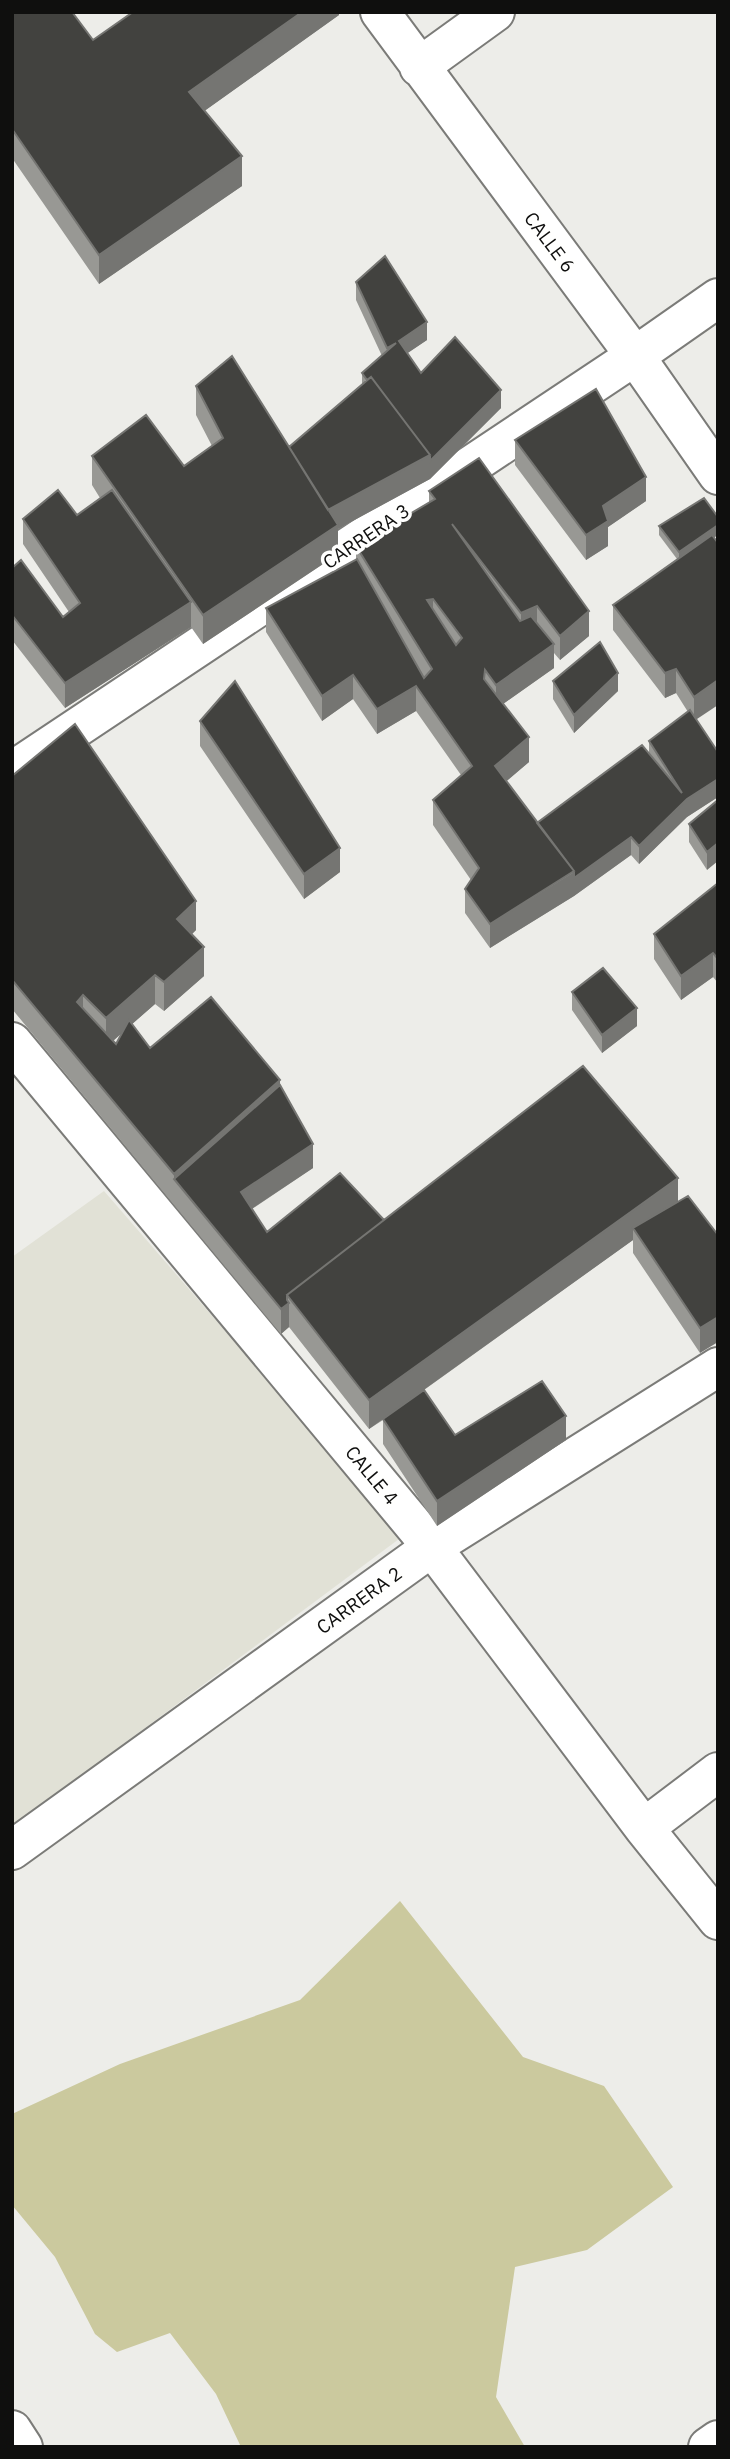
<svg xmlns="http://www.w3.org/2000/svg" width="730" height="2459" font-family="'IBM Plex Sans',sans-serif">
<rect width="100%" height="100%" fill="#edede9"/>
<path fill="#e1e1d6" d="M104 1191 403 1536 12 1827V1257Z"/>
<path fill="#cbc99e" d="M400 1901 523 2057 604 2086 673 2187 587 2250 515 2267 496 2397 525 2447H241L216 2394 170 2333 117 2352 95 2334 55 2257 12 2205V2114L120 2064 300 2000Z"/>
<g fill="none" stroke-linecap="round" stroke-linejoin="round">
<defs>
<path id="minor" d="M380 12 635 356 718 475
M419 67 495 12
M12 771 635 356 718 298
M12 1042 432 1547 644 1828 718 1920
M644 1828 718 1772
M12 1850 432 1547 718 1367
M12 2430 23 2447
M708 2447 718 2440"/>
</defs>
<use href="#minor" stroke="#7b7b78" stroke-width="42"/>
<use href="#minor" stroke="#fff" stroke-width="38"/>
</g>
<path fill="#989894" fill-rule="evenodd" d="M12 12 93 40 339 12V15L204 111 242 186 99 284 12 158Z
M356 282 427 340 407 353 421 373 501 408 430 479 338 529V554L203 644 191 627 65 708 12 640V568L63 617 69 612 23 544V519L77 515 100 498 92 485V456L184 466 212 446 196 415V386L289 447 362 384V373L382 356 356 300Z
M515 440 646 501 608 527V546L586 560 515 465Z
M429 491 589 636 560 660 554 653V668L503 704 529 762 506 781 537 823 649 754V741L688 712 676 693 665 698 613 630V605L677 559 659 535V526L714 537 696 720 718 752V797L687 817 639 864 631 855 574 896 490 948 465 913V889L471 880 433 825V800L461 775 416 711 377 734 353 699 322 721 266 632V608L356 560V546L429 503Z
M553 681 618 691 574 733 553 699Z
M200 721 340 872 304 899 200 746Z
M12 776 196 930 192 934 204 976 164 1011 155 1004 132 1024 150 1048 280 1085 313 1168 252 1209 267 1232 384 1220 678 1202 718 1235 700 1353 633 1253V1240L424 1390 455 1435 566 1440 437 1526 383 1444V1420L369 1429 289 1327 281 1334 12 1009ZM123 1032 116 1044 113 1041Z
M718 800 707 870 689 842V824Z
M718 883V983L713 977 681 1000 654 959V934Z
M572 992 637 1026 602 1053 572 1010Z"/>
<path fill="#757572" d="M302 12H339V15L189 122V92Z
M242 156V186L99 284V255Z
M427 322V340L399 359V341Z
M501 390V408L430 479 338 529V554L203 644V615L326 511Z
M646 477V501L608 527V546L586 560V535L603 506Z
M718 525V535L679 561V552Z
M433 599V623L427 600Z
M191 602V627L65 708V683Z
M537 606V631L521 638V613Z
M589 611V636L560 660V636Z
M554 644V668L496 709V685Z
M676 669V693L665 698V673Z
M618 673V691L574 733V715Z
M353 675V699L322 721V696Z
M718 680V705L694 721V697Z
M416 686V711L377 734V709Z
M529 737V762L495 791V766Z
M718 779V797L687 817 639 864V846L687 799Z
M631 837V855L574 896 490 948V924Z
M718 843V861L707 870V852Z
M340 848V872L304 899V874Z
M196 901V930L177 949V919Z
M204 947V976L164 1011V982Z
M713 953V977L681 1000V976Z
M155 975V1004L106 1047V1018Z
M83 995V1024L77 1002Z
M637 1008V1026L602 1053V1035Z
M280 1080V1110L174 1179V1203V1174Z
M313 1144V1168L241 1216V1192Z
M678 1178V1208L633 1228V1240L369 1429V1400Z
M289 1303V1327L281 1334V1309Z
M718 1317V1342L700 1353V1328Z
M566 1416V1440L437 1526V1501Z"/>
<path fill="#42423f" stroke="#757572" stroke-width="2" fill-rule="evenodd" d="M12 12H72L93 40 133 12H302L189 92 242 156 99 255 12 129Z
M385 256 427 322 399 341 421 373 455 337 501 390 430 461V455L371 377 367 380 362 373 396 343 387 348 356 282Z
M232 356 338 525 203 615 92 456 146 415 184 466 223 438 196 386Z
M371 377 430 455 328 510 289 447Z
M596 389 646 477 603 506 608 521 586 535 515 440Z
M479 458 589 611 560 636 537 606 521 613 452 524 520 621 531 616 554 644 496 685 485 670 484 679 529 737 495 766 574 871 490 924 465 889 479 868 433 800 472 766 416 686 377 709 353 675 322 696 266 608 357 559 424 678 432 669 356 546 435 499 429 491ZM433 599 462 638 456 645 427 600Z
M58 490 77 515 112 490 191 602 65 683 12 615V568L21 560 63 617 80 603 23 519Z
M704 498 718 517V525L679 552 659 526Z
M712 535 718 543V680L694 697 676 669 665 673 613 605Z
M600 642 618 673 574 715 553 681Z
M235 681 340 848 304 874 200 721Z
M690 710 718 752V779L687 799 639 846 631 837 574 878V871L537 823 642 745 682 793 649 741Z
M75 724 196 901 177 919 204 947 164 982 155 975 106 1018 83 995 77 1002 116 1044 129 1020 150 1048 211 997 280 1080 174 1174 12 980V776Z
M718 800V843L707 852 689 824Z
M718 883V959L713 953 681 976 654 934Z
M603 968 637 1008 602 1035 572 992Z
M583 1066 678 1178 369 1400 287 1295Z
M280 1085 313 1144 241 1192 267 1232 340 1173 384 1220 287 1295V1300L289 1303 281 1309 174 1179Z
M688 1196 718 1235V1317L700 1328 633 1228Z
M542 1381 566 1416 437 1501 383 1419 424 1390 455 1435Z"/>
<g text-anchor="middle" dominant-baseline="central" stroke-width="7" stroke-linejoin="round" paint-order="stroke">
<g font-size="19" fill="#0f0f0e" stroke="#fffffe">
<text transform="translate(550 242) rotate(53)">CALLE 6</text>
<text transform="translate(366 536) rotate(-34)">CARRERA 3</text>
<text transform="translate(372 1475) rotate(50)">CALLE 4</text>
<text transform="translate(359 1600) rotate(-36)">CARRERA 2</text>
</g>
</g>
<rect width="730" height="2459" fill="none" stroke="#0f0f0e" stroke-width="28"/>
</svg>
